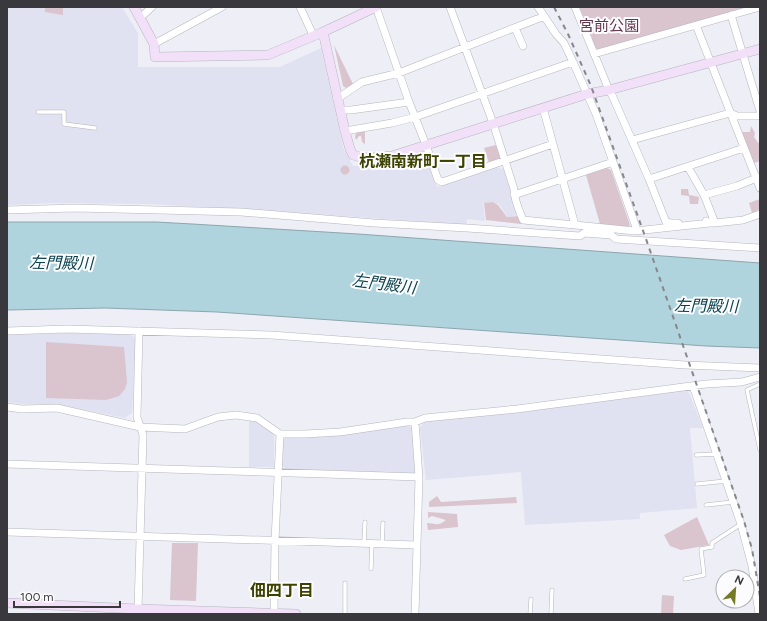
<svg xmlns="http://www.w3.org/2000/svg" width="767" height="621" font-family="Figtree,'Noto Sans JP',sans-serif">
<rect width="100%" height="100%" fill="#edeef6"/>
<path fill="#e0e1f1" d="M7 7H122L138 33V67H280L321 48 344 150 353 166 394 162 424 153 425 154 437 187 497 167 504 170 518 215 508 217 499 204 493 202 483 203 485 221 467 219V225L288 212 149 204 55 203 7 205Z
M67 333 130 334 136 339 132 413 125 418 56 404H22L7 402V335Z
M685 388 690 395 703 428H690L697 508 640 513V519L525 525 521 472 426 480 420 428 425 421Z
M249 421H258L274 435V467H249Z
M407 425 412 428 416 467 415 474 286 470 282 465 283 440 286 437 333 436Z"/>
<path fill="#dac4cd" d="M45 7H63V15L45 12Z
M579 7H750L599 50 595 48 589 28Z
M334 45 353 84 346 88 343 86Z
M751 126 755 133 754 137 758 143 760 142V161L754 163 742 132H750Z
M357 132H365V144L362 142 361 136H359L356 140 355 136Z
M496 145 500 157 499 159 489 163 484 148Z
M340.5 170a4.5 4.5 0 1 1 9 0a4.5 4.5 0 1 1-9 0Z
M607 168 611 170 630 225 628 227 600 224 586 175Z
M681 189H688L689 195 699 197 698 204H690L689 196 681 195Z
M760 199V209L752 213 749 203Z
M493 202 498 205 507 217 519 216 521 224 486 220 484 203Z
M46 342 124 347 127 382 125 389 119 396 106 400 46 398Z
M437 496 441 502 516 497 517 503 429 507V502Z
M428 512 457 514 458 527 428 530 427 523C435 523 438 527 446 520L432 516 428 518Z
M697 517 709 545 681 550 670 546 664 535Z
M172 543H198L196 601 170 600Z
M662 595 674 596 673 614H661Z"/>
<path fill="#afd4dd" stroke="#8ca6ad" d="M7 222H156L192 224 358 234 760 263V348L706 346 217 312 105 308 7 310Z"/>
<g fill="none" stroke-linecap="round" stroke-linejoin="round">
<defs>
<path id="lane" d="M38 112H64V124L95 128
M760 384 747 390 760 450
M696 455 717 454
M697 484 726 481
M706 505 733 502
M364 543 365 522
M382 543 383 523
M371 569 372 543
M685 579 704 575 701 549 712 547V543L741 524
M345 583V614
M530 614 531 599
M551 614 552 590"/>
<path id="street" d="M300 7 313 35
M376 7 409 102 426 145 438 180 442 182 553 144
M450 7 493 123 514 189C514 200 519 210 523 220L575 225 635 231 710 223
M538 7 556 34 564 43 573 62 596 114 636 227 635 231
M575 7 609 90 612 95 649 179 666 222 671 223H678
M731 15 760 111
M140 18 152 7
M696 25 760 188
M515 28 523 46
M154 44 222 7
M594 54 760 7
M337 99 362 82 399 73 537 19 544 17
M543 108 553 144 575 225
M340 110H351L409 102
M345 131 392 123 415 117 573 62
M632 140 730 113 737 116H760
M688 167 704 195 715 223
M649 179 744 148
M514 195 613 162
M704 195 737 186 759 177
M7 210 75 208 241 212 374 223 467 228 580 236 584 233 611 235 616 239 760 248
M706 221 710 223H715L743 220 760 214
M7 331 67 329 271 335 685 365 760 368
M693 386 741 524 752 566 759 614
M7 407 22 409 57 408 140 427 185 429 218 417 236 415 257 418 280 434H305L340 432 407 422H415L425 418 517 409 706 384 742 382 760 377
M415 422 419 477 415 614
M7 464C144 469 282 472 419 477
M7 532 417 545
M138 609 143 435 137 417 139 331
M274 614 275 541 280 434"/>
<path id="secondary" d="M134 7 154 44 155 57 268 55 323 32 376 7
M323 32 345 131 350 149 353 155C365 160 379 157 392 156L587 94 609 90 760 49
M7 603 138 609 296 614"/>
</defs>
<use href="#lane" stroke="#b5b6be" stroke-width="4.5"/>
<use href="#street" stroke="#b5b6be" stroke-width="8"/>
<use href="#secondary" stroke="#b5b6be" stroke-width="10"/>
<use href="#lane" stroke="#fff" stroke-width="3.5"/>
<use href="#street" stroke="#fff" stroke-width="7"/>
<use href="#secondary" stroke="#f2e0f8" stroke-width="9"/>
<path stroke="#87878d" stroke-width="2" stroke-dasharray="5 5" stroke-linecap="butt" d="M554 7 568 34 591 86 646 239 744 521 752 549 760 597"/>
</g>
<g text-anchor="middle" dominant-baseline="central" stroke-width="4" stroke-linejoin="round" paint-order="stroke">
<g font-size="15" fill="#63364c" stroke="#fcfcfe">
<text x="609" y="26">宮前公園</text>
</g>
<g font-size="16" font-weight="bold" fill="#3e4201" stroke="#fcfcfe">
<text x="423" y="161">杭瀬南新町一丁目</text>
<text x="282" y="590">佃四丁目</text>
</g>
<g font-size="16" font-style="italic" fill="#08414c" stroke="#fcfcfe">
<text transform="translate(61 263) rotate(1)">左門殿川</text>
<text transform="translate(384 284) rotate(7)">左門殿川</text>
<text transform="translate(706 306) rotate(1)">左門殿川</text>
</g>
</g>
<rect width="767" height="621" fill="none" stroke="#39393d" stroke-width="16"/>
<g transform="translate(735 589) rotate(25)"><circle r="19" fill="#fcfcfe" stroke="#aeaeb1"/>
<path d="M0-3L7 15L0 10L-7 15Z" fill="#757b25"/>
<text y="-6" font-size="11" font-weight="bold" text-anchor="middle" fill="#39393d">N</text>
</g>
<path d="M14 601v6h106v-6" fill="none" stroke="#39393d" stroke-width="2"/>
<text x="20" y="601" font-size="12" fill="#39393d" stroke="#fcfcfe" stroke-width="3" paint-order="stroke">100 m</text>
</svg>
